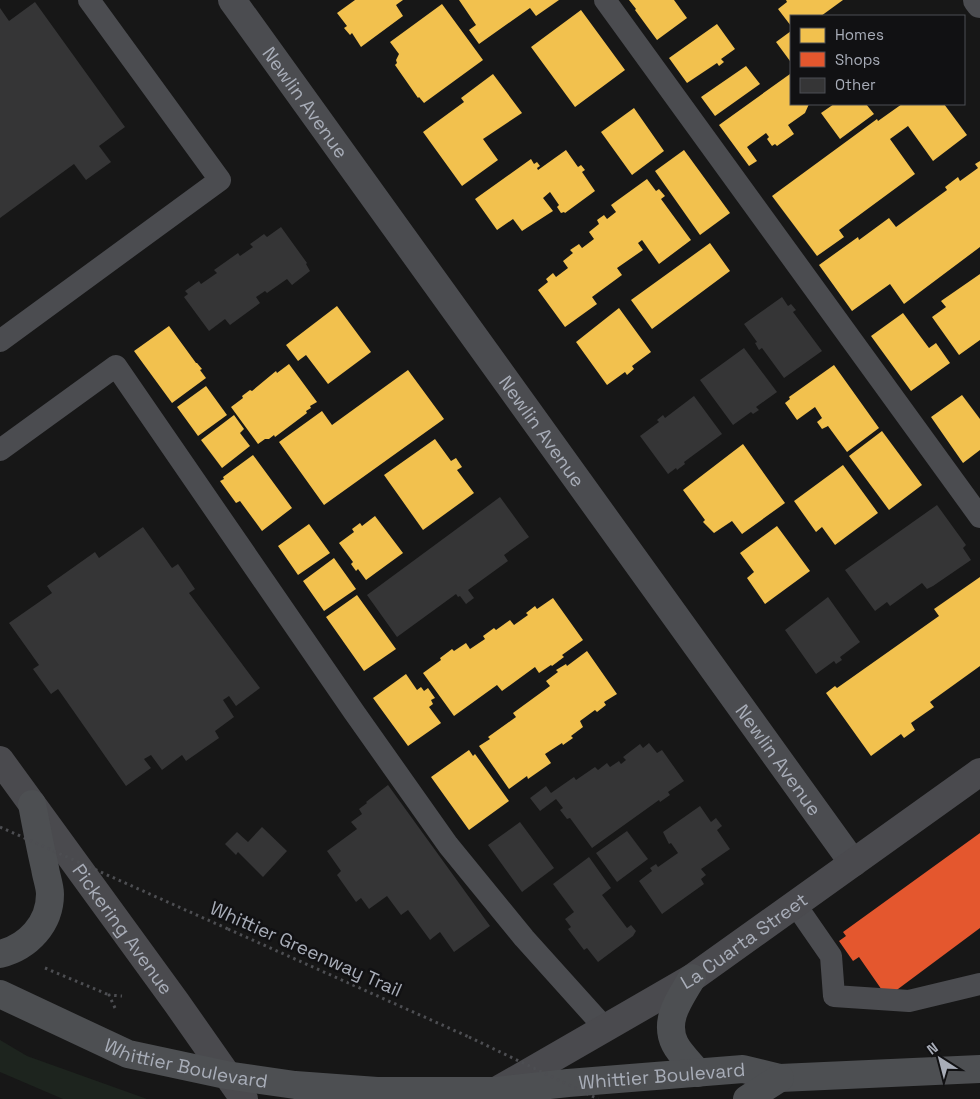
<svg xmlns="http://www.w3.org/2000/svg" width="980" height="1099" font-family="'Space Grotesk',sans-serif">
<rect width="100%" height="100%" fill="#171717"/>
<path fill="#1d241e" d="M0 1040 27 1056 147 1099H63L0 1072Z"/>
<path fill="#f2c14e" d="M355 0H403L396 5 403 16 361 47 352 33 350 35 344 28 347 26 337 13Z
M459 0H559L536 16 530 8 479 44 469 30 476 25Z
M629 0H674L687 18 657 40 635 10 636 9Z
M786 0H843L821 16H791V26L778 9 787 2Z
M442 4 483 60 424 103 419 97 418 98 395 65 397 63 396 60 399 54 390 42Z
M581 10 625 70 575 107 531 47Z
M717 24 735 49 721 59 724 62 719 66 717 63 687 83 669 58Z
M791 31V60L790 61 776 42Z
M746 66 760 84 715 116 701 97Z
M493 74 522 113 483 139 498 160 462 186 423 132 464 102 461 98Z
M790 74 791 76V104H809L805 113 788 125 794 134 777 146 775 144 772 146 767 139 769 137 766 133 747 147 757 161 749 166 719 125Z
M834 104H866L874 114 840 139 821 113Z
M902 104H944L967 135 933 161 908 126 890 139 915 174 839 230 844 237 817 256 772 196 877 119 878 121Z
M634 108 664 151 632 175 601 132Z
M566 150 578 167 581 165 585 170 582 172 595 191 565 213 564 212 561 213 557 207 559 205 550 192 543 198 553 211 522 231 513 219 497 230 475 199 531 159 534 164 537 162 540 166 537 168 538 170Z
M684 150 730 213 700 235 655 171Z
M980 161V247L904 304 890 284 852 311 819 265 858 237 859 240 889 218 896 227 947 190 945 187 958 177 960 181 978 168 975 164Z
M647 179 656 191 659 189 665 196 661 199 691 240 659 264 642 240 638 243 643 250 617 268 622 275 592 297 597 304 565 327 538 290 548 282 546 279 553 273 556 277 568 268 563 261 573 253 570 250 579 244 582 248 594 239 589 232 599 224 597 220 604 215 607 219 616 212 611 205Z
M710 243 730 271 652 329 631 300Z
M980 274V340L959 355 932 317 946 307 941 301Z
M337 306 371 352 328 384 306 355 298 361 286 345Z
M619 308 651 352 632 366 634 369 627 375 625 372 607 385 576 342Z
M903 313 929 348 936 343 950 363 911 391 871 336Z
M169 326 196 363H197L202 369 200 370 206 378 172 403 134 351Z
M289 364 317 402 310 406 311 408 306 411 307 413 275 437 274 435 269 439H265L258 444 231 407 243 398 242 396 250 390 252 391 276 371 277 373Z
M834 365 879 428 847 452 828 426 822 429 817 422 822 418 815 407 797 420 785 403 790 399 789 397Z
M408 370 444 419 324 505 279 442 322 411 332 425Z
M206 386 227 415 198 436 177 407Z
M962 395 980 419V450L963 463 931 417Z
M234 415 244 429 240 433 250 446 222 468 201 440Z
M882 431 922 485 889 510 849 456Z
M435 439 451 461 456 458 462 467 457 470 474 493 423 530 384 475Z
M743 444 785 503 742 534 732 521 714 533 703 522 705 520 683 490Z
M253 455 292 508 262 531 240 501 236 503 220 481 224 479 223 477Z
M843 465 878 513 835 545 822 527 816 532 794 501Z
M375 516 403 553 366 580 358 569 356 571 351 564 353 562 339 543 354 532 352 529 360 523 362 526Z
M309 524 330 553 298 575 278 546Z
M777 526 810 571 765 604 747 578 754 572 740 553Z
M334 558 356 589 324 611 303 581Z
M980 577V666L930 702 934 707 911 723 915 730 904 738 901 734 871 756 826 693 835 686 837 688 939 616 934 609Z
M357 595 396 649 364 671 326 617Z
M553 598 583 640 562 655 564 657 552 666 551 665 539 673 535 667 502 691 497 685 454 716 423 673 441 660 440 658 452 649 454 651 466 643 470 649 485 639 483 636 494 628 496 630 510 620 514 625 528 615 526 613 535 606 537 609Z
M587 651 617 694 604 702 606 705 597 712 595 710 580 721 583 727 571 736 573 738 563 745 562 743 545 754 551 763 528 779 527 776 509 789 479 746 490 739 488 737 516 717 513 713 550 686 546 681 558 672 556 670 566 664 567 666Z
M406 674 417 690 421 687 424 691 428 688 435 698 431 700 433 704 429 707 441 723 408 746 373 698Z
M469 750 473 756 475 754 509 801 469 830 431 777Z"/>
<path fill="#e4572e" d="M980 833V928L894 992 884 993 859 957 853 961 839 941 846 936 843 932Z"/>
<path fill="#353536" d="M35 2 125 127 99 146 111 162 86 180 74 164 0 218V8L9 21Z
M281 227 307 263 306 264 310 271 292 285 287 279 267 293 265 291 256 297 260 303 230 325 225 319 209 331 184 297 188 294 185 291 199 281 201 284 217 273 214 270 238 253 240 256 253 247 250 244 264 234 267 237Z
M782 297 788 306 791 304 796 310 793 312 822 351 784 378 762 348 759 350 755 343 757 342 744 324Z
M744 348 777 392 756 407 759 410 753 414 751 412 733 425 700 380Z
M694 396 722 434 684 462 685 464 677 470 676 468 668 474 640 436 659 422 657 420 663 415 665 418Z
M500 497 529 537 504 555 508 561 468 590 474 598 466 604 460 596 458 597 456 594 397 637 367 595Z
M937 505 966 545 963 548 971 560 933 586 927 589 922 583 890 606 887 602 875 611 845 570Z
M143 527 172 568 178 564 195 589 189 593 260 688 236 706 229 696 223 700 234 717 215 731 219 738 186 761 182 755 162 770 151 755 144 759 151 768 126 786 58 689 51 694 33 669 39 665 9 623 52 593 47 586 95 552 99 558Z
M828 597 860 642 840 657 842 660 836 664 834 661 816 674 785 630Z
M649 743 657 753 662 750 684 781 668 792 670 795 660 802 659 800 592 848 570 818 567 819 560 810 563 808 556 799 540 811 530 798 546 786 551 793 574 777 576 780 595 767 598 770 607 763 610 767 619 761 621 764 626 760 623 757 640 744 643 748Z
M388 785 490 926 454 952 440 932 430 940 408 910 401 915 387 896 369 909 361 898 356 902 337 875 341 871 327 851 357 829 351 822 362 814 359 809 367 803 366 802Z
M700 806 711 822 716 818 722 826 717 830 730 849 701 869 706 875 701 879 704 884 662 914 639 881 652 871 650 868 656 864 658 867 678 853 671 843 669 844 663 832Z
M520 822 554 868 522 892 488 845Z
M262 827 287 851 263 877 238 852 236 855 225 844 237 832 248 842Z
M627 831 648 859 617 882 596 853Z
M589 857 611 888 602 895 627 928 631 925 636 931 633 936 598 962 587 948 584 950 568 929 571 927 565 919 574 912 553 884Z"/>
<g fill="none" stroke-linecap="round" stroke-linejoin="round">
<path stroke="#4d4e52" stroke-width="3" stroke-dasharray="2.5 4" stroke-linecap="butt" d="M228 929 469 1037
M45 968 109 995
M115 1008 109 995 122 996"/>
<path stroke="#4b4c50" stroke-width="22" d="M605 0 980 517
M0 341 220 180 89 0
M0 450 116 366 354 712 448 845 524 938 605 1028
M795 904 831 956 834 996 909 1001 980 984"/>
<g stroke="#4b4c50" stroke-width="28">
<path id="s1" d="M232 0 853 863"/>
<path d="M977 0 980 4"/>
</g>
<g stroke="#4a4a4e" stroke-width="28">
<path id="s2" d="M0 760 176 1002 244 1099"/>
<path id="s3" d="M496 1091 692 978 980 772"/>
</g>
<g stroke="#4d4f52" stroke-width="28">
<path d="M0 954C28 947 50 924 50 894 50 886 46 876 45 868 40 847 36 825 32 804"/>
<path d="M692 978C680 999 663 1020 675 1044 680 1054 691 1064 698 1073"/>
<path id="s4" d="M0 994 128 1054 226 1075 295 1085 377 1091H496L568 1083 743 1069 780 1078 980 1069"/>
<path d="M747 1099 780 1078"/>
</g>
<path stroke="#4d4e52" stroke-width="3" stroke-dasharray="2.5 4" stroke-linecap="butt" d="M0 827 228 929
M469 1037 598 1099"/>
</g>
<g text-anchor="middle" dominant-baseline="central" stroke-width="5" stroke-linejoin="round" paint-order="stroke">
<g font-size="19" fill="#a8adb8" stroke="#111113">
<text stroke="none"><textPath href="#s1" startOffset="126">Newlin Avenue</textPath></text>
<text stroke="none"><textPath href="#s1" startOffset="531">Newlin Avenue</textPath></text>
<text stroke="none"><textPath href="#s1" startOffset="936">Newlin Avenue</textPath></text>
<text stroke="none"><textPath href="#s2" startOffset="209">Pickering Avenue</textPath></text>
<text stroke="none"><textPath href="#s3" startOffset="290">La Cuarta Street</textPath></text>
<text transform="translate(306 949) rotate(24)">Whittier Greenway Trail</text>
<text stroke="none"><textPath href="#s4" startOffset="200">Whittier Boulevard</textPath></text>
<text stroke="none"><textPath href="#s4" startOffset="679">Whittier Boulevard</textPath></text>
</g>
</g>
<rect x="790" y="15" width="175" height="90" fill="#111113" stroke="#4d4f55"/>
<rect x="800" y="28" width="25" height="15" fill="#f2c14e" stroke="#4d4f55"/>
<text x="835" y="40" font-size="15" fill="#a8adb8">Homes</text>
<rect x="800" y="52" width="25" height="15" fill="#e4572e" stroke="#4d4f55"/>
<text x="835" y="65" font-size="15" fill="#a8adb8">Shops</text>
<rect x="800" y="78" width="25" height="15" fill="#353536" stroke="#4d4f55"/>
<text x="835" y="90" font-size="15" fill="#a8adb8">Other</text>
<g transform="translate(940 1059) rotate(324)" stroke="#111113" stroke-width="4" paint-order="stroke">
<path d="M0-4L9 19L0 12L-9 19Z" fill="#a8adb8"/>
<text y="-8" font-size="14" font-weight="bold" text-anchor="middle" fill="#a8adb8">N</text>
</g>
</svg>
